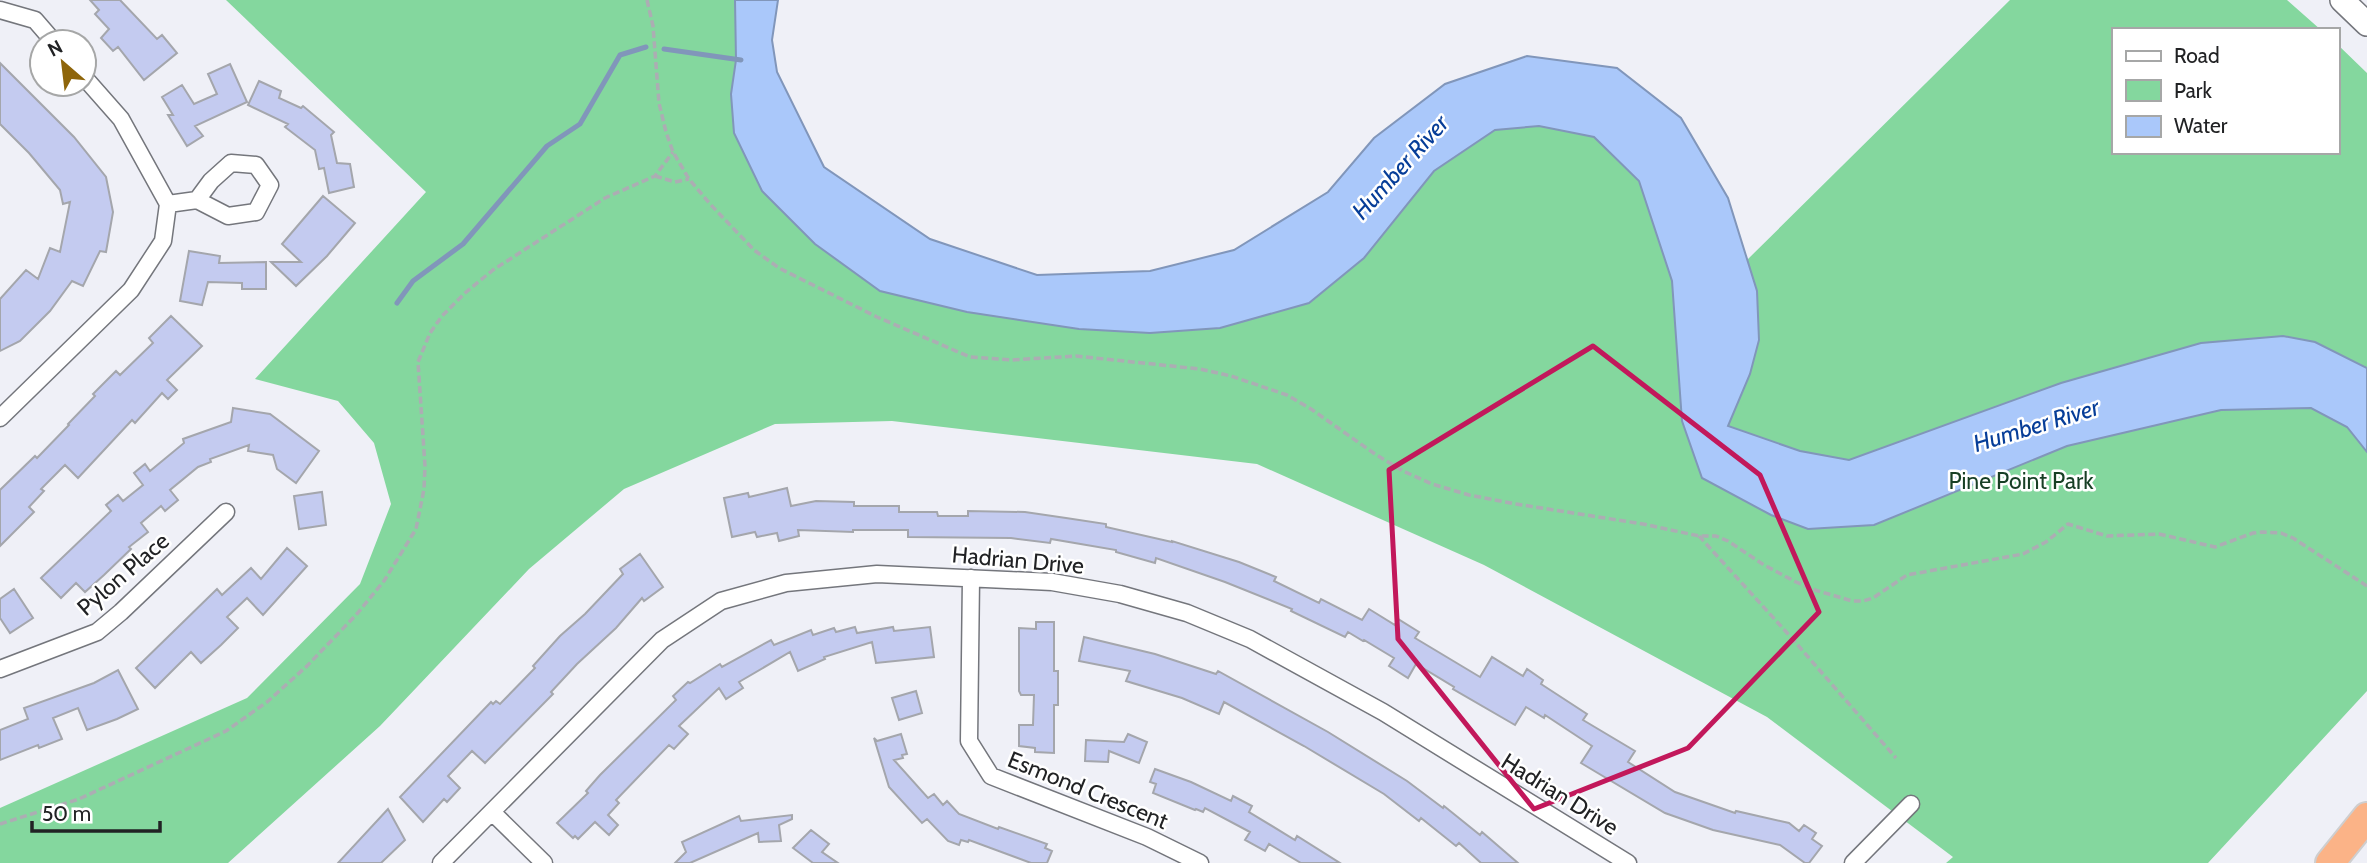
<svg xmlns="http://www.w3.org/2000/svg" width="2367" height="863" font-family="Cabin,sans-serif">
<rect width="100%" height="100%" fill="#eff0f7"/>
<path fill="#84d79e" d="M226 0H736V60L731 94 967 312 1079 329 1150 333 1220 328 1364 258 1434 171 1495 130 1539 125 1594 137 1639 181 1672 281 1676 324 1747 260 2010 0H2287L2321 30H2113V152H2337V44L2367 73V691L2208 863H1946L1953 857 1767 717 1484 565 1257 464 892 421 775 424 624 489 529 569 380 726 228 863H0V808L247 698 360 584 391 504 374 443 338 401 255 379 426 192Z"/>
<path fill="#aac8fa" stroke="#8196ba" stroke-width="2" d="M735 0H778L772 40 777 72 824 167 930 239 1037 275 1150 271 1234 250 1328 192 1374 138 1445 84 1527 56 1617 68 1681 118 1728 198 1757 291 1759 340 1750 374 1728 426 1800 451 1849 460 2061 383 2201 343 2283 336 2315 342 2367 368V452L2347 427 2311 408 2221 410 2067 446 1874 525 1808 529 1771 515 1702 478 1682 421 1672 281 1639 181 1594 137 1539 126 1495 130 1434 171 1364 258 1309 303 1220 328 1150 333 1079 329 967 312 880 291 815 244 762 191 734 133 731 94 736 60Z"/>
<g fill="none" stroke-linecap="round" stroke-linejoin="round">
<path stroke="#8196ba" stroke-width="5" d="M664 49 741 60
M397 303 413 281 463 244 547 146 580 124 620 55 646 47"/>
</g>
<path fill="#c4cbf0" stroke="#a4a6ac" stroke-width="2" d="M90 0H120L157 39 162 35 177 53 144 80 118 47 113 51 101 38 109 29 95 14 99 10Z
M0 63 74 137 106 177 113 212 106 252 100 251 83 286 72 281 50 311 20 341 0 351V299L26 270 38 279 50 248 60 252 70 202 63 204 60 190 29 153 0 124Z
M230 64 247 102 195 126 203 136 187 146 168 115H173L162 97 182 85 194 104 217 94 208 74Z
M259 81 281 91 279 98 301 108 303 106 334 132 331 135 337 163 350 164 354 187 329 193 324 168 319 169 315 150 285 127 288 124 248 105Z
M323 196 355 223 327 256 296 286 271 262H301L282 244Z
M189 251 220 256 219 263 266 262V289H242V283L208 282 202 305 180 301Z
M171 316 202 346 167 380 177 390 168 399 162 393 135 423 132 420 78 478 65 465 41 489 44 491 29 507 34 512 0 546V490L35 456 37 458 69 425 68 424 95 396 93 394 116 371 120 375 153 343 149 338Z
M233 408 270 414 319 451 296 483 277 469 273 455 248 451 249 445 210 459 211 462 198 467 170 490 178 500 165 511 161 506 141 523 148 532 129 547 131 549 104 575 85 592 76 583 61 598 41 578 111 511 106 505 118 495 123 501 143 485 134 473 145 464 150 471 184 443 183 439 231 422Z
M787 488 791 506 816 501 854 502V506H899V512H937L938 516H968V511L1025 512 1066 518 1106 524V527L1172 542V541L1239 562 1276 577 1274 581 1319 603 1321 599 1362 620 1369 609 1395 625 1398 619 1419 632 1415 638 1480 677 1492 657 1523 676 1527 669 1543 680 1541 684 1587 714 1583 720 1635 751 1628 762 1675 792 1735 813 1736 811 1789 823 1799 831 1804 825 1816 833 1812 839 1822 846 1809 863H1805L1780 845 1713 830 1665 813 1581 763 1592 746 1545 715 1544 718 1526 707 1515 725 1453 689 1454 687 1416 664 1408 678 1389 666 1394 658 1364 640 1363 641 1348 632 1345 637 1291 611 1292 609 1225 582 1156 558 1155 563 1116 552V550L1051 539 1050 543 1011 538 908 537V530H853V532L798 530 799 536 779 541 777 533 757 537 755 532 732 537 724 498 748 493 749 497Z
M322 492 326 525 299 529 294 496Z
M287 548 307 566 263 615 247 598 227 617 238 628 221 645 201 663 191 652 155 688 136 668 217 589 222 595 251 568 261 579Z
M640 554 663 587 644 601 642 598 616 628 577 664 551 692 553 694 485 763 472 751 448 776 460 788 447 802 444 799 423 822 400 797 491 702 493 704 496 701 500 704 535 668 533 666 560 636 585 614 623 574 620 569Z
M14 589 33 618 10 633 0 618V599Z
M1036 622H1054V671H1058V705H1054V753L1035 752V748L1019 746V725H1033L1034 695H1021L1019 691V628L1036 629Z
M855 627 857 633 893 627 894 631 930 627 934 657 876 663 872 642 824 657 825 659 798 671 790 652 739 682 743 688 726 699 719 688 679 726 688 734 674 749 669 745 616 800 619 803 608 815 618 825 609 835 595 822 578 839 575 836 573 838 557 823 588 793 586 791 600 775 676 700 673 696 688 682 690 683 720 664 722 667 771 640 774 645 811 630 813 635 834 628 836 632Z
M1084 637 1155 654 1216 674 1218 671 1328 732 1407 781 1443 808 1444 806 1480 835 1482 832 1518 863H1481L1459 843 1456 846 1421 818 1419 821 1384 794 1304 746 1224 702 1219 714 1182 698 1126 681 1130 671 1079 661Z
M118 670 138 709 117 719 87 730 78 708 53 718 62 739 39 748 38 745 0 760V730L28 719 24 708 94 683Z
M916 691 922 713 899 720 892 698Z
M901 734 907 754 902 755 903 758 894 760 928 798 934 794 943 805 947 801 959 814 998 829 999 827 1047 844 1045 848 1052 851 1047 863H1031L969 840 968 842 961 840 959 845 948 841 927 819 922 823 889 787 874 738 877 741Z
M1128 734 1147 742 1139 763 1109 751 1108 762 1085 761 1086 740 1124 742Z
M1155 769 1191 782 1231 801 1233 796 1252 806 1249 812 1295 840 1297 836 1340 863H1301L1269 844 1265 851 1245 840 1250 832 1205 808 1203 812 1196 809 1195 810 1153 793 1156 784 1150 782Z
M388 809 405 840 381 863H338Z
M792 815V819L779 825 781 841 759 842 758 833 690 863H675L686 852 682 842 739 816 741 821Z
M811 830 829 844 822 852 838 863H813L793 848Z"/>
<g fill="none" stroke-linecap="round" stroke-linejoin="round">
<defs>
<path id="minor" d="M0 10 35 20 54 42
M168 204 197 200 228 216 256 212 270 185 256 165 231 163 211 181 197 200
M0 418 131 290 163 241 168 204 121 119 84 77
M971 578 969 741 991 776 1147 837 1200 863
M0 669 97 632 121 612 226 512
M492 812 544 863
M441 863 662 640 721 601 786 583 877 574 1052 582 1120 594 1187 613 1250 639 1383 712 1628 863
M1853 863 1911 804"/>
<path id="secondary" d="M2342 0 2367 24"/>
<path id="motorway" d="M2330 863 2367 817"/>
</defs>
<use href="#minor" stroke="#74767c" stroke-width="19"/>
<use href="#secondary" stroke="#74767c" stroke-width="26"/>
<use href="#motorway" stroke="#cececf" stroke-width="32"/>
<path stroke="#acadb3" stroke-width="3.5" stroke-dasharray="7 3.5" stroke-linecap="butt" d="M647 0 653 26 659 103 666 132 673 152 689 179 710 204 754 250 779 268 877 317 970 357 1011 360 1076 356 1200 369 1231 376 1287 395 1311 409 1375 454 1403 471 1432 484 1469 495 1516 504 1643 524 1699 536H1716L1728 541 1764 565 1796 582 1815 590 1852 601H1863L1873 598 1907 575 2023 554 2046 542 2068 524 2107 536 2159 534 2215 547 2253 533 2263 532 2281 533 2293 538 2367 586
M655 176 675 182 689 179
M1699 536 1789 635 1896 758
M0 824 79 799 226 731 267 702 307 666 356 615 384 581 416 529 424 489 425 466 418 362 430 333 442 316 465 293 493 270 605 198 655 176 673 152"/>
<use href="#minor" stroke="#fff" stroke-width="16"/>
<use href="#secondary" stroke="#fff" stroke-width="23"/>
<use href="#motorway" stroke="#fbb387" stroke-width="28"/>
</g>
<path fill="none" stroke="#c2185b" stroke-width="5" stroke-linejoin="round" d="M1593 346 1760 475 1819 612 1688 748 1534 809 1398 639 1389 470Z"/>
<g text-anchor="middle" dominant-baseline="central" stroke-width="5" stroke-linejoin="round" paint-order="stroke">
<g font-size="23" fill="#173f25" stroke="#fff">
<text x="2021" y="481">Pine Point Park</text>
</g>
<g font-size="23" fill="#212224" stroke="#fff">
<text transform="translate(1018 560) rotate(5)">Hadrian Drive</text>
<text transform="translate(123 574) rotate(-41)">Pylon Place</text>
<text transform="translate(1088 790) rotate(22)">Esmond Crescent</text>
<text transform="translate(1560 794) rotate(32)">Hadrian Drive</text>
</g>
<g font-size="24" font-style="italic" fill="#063d98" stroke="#fff">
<text transform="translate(1400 167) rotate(-48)">Humber River</text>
<text transform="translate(2036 425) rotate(-17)">Humber River</text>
</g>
</g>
<rect x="2112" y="28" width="228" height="126" fill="#ffffff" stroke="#a6a7a7" stroke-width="2"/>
<rect x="2126" y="51" width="35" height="10" fill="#ffffff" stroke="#a6a7a7" stroke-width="2"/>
<text x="2174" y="63" font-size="21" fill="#212224">Road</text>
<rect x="2126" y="80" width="35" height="21" fill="#84d79e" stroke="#a6a7a7" stroke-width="2"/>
<text x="2174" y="98" font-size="21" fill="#212224">Park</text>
<rect x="2126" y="116" width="35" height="21" fill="#aac8fa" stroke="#a6a7a7" stroke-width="2"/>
<text x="2174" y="133" font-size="21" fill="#212224">Water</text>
<g transform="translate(63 63) rotate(332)"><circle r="33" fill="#ffffff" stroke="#a6a7a7" stroke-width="2"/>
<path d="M0-5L12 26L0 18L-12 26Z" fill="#8e650a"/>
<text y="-10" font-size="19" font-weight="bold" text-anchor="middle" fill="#212224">N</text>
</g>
<path d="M32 821v10h128v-10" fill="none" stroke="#212224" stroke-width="3.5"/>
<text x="42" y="821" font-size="21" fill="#212224" stroke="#ffffff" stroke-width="5" paint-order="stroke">50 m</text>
</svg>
